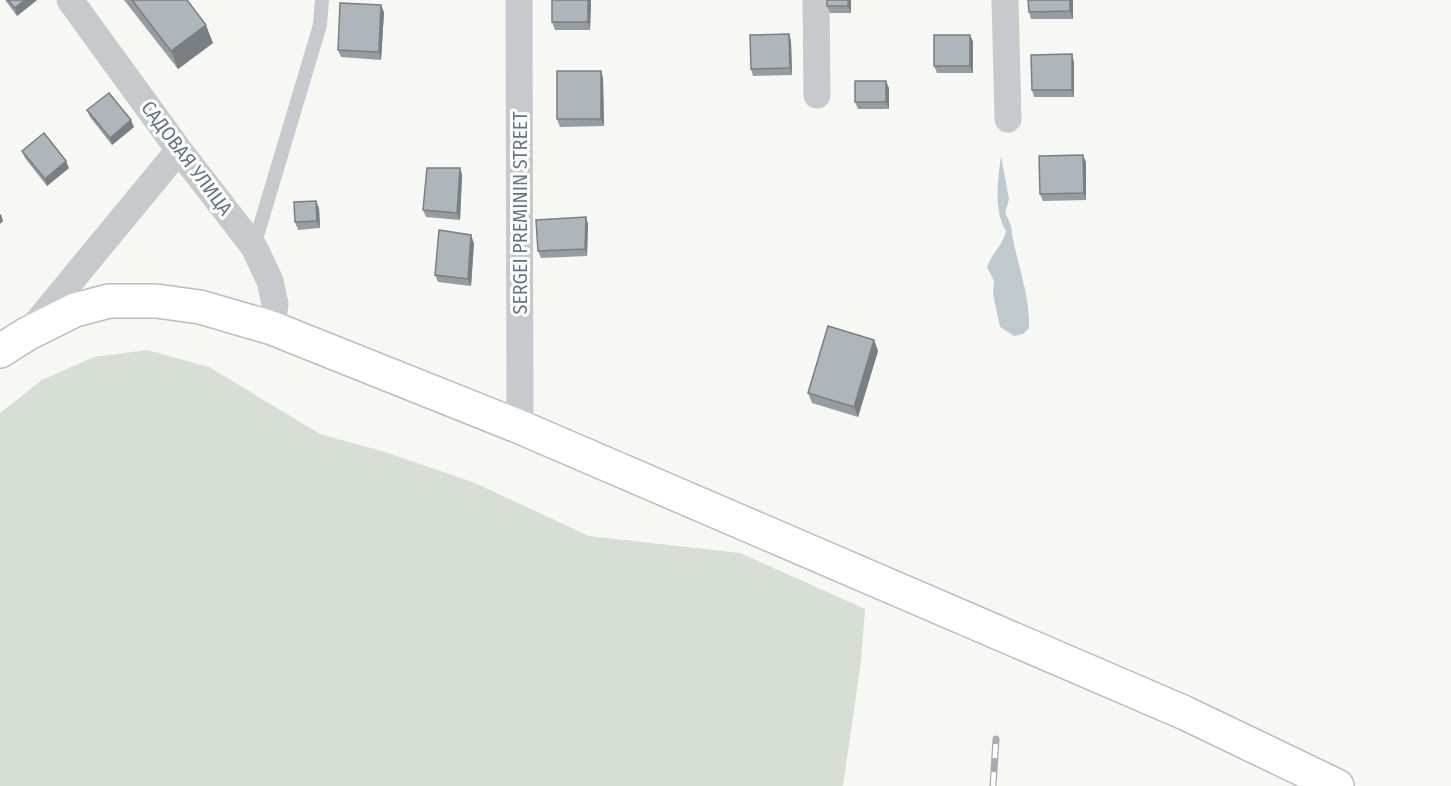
<svg xmlns="http://www.w3.org/2000/svg" width="1451" height="786" font-family="'Fira Sans Condensed',sans-serif">
<rect width="100%" height="100%" fill="#f7f7f3"/>
<path fill="#d7dfd4" d="M147 350 209 367 320 434 385 452 475 483 589 536 740 553 865 609 861 661 843 786H0V413L42 380 94 357Z"/>
<path fill="#bfcacf" d="M1001 156 1009 199 1005 213C1013 227 1011 230 1014 244 1020 272 1030 299 1029 328L1023 334 1014 336 1000 327 993 294 994 281 987 267C992 253 1003 245 1006 231 993 210 998 179 1001 156Z"/>
<g fill="none" stroke-linecap="round" stroke-linejoin="round">
<defs>
<path id="secondary" d="M0 351 27 334 75 310 109 301H156L200 307 272 328 520 427 1185 713 1337 786"/>
</defs>
<use href="#secondary" stroke="#b8bdc2" stroke-width="36"/>
<path stroke="#c6cacd" stroke-width="14" d="M254 246 320 25 322 0"/>
<path stroke="#c6cacd" stroke-width="27" d="M70 0 179 150 254 247 270 281 275 304 272 328
M519 0 520 427
M816 0 817 95
M1005 0 1008 119
M29 332 179 150"/>
<use href="#secondary" stroke="#fff" stroke-width="33"/>
<defs>
<path id="rail" d="M993 786 996 739"/>
</defs>
<use href="#rail" stroke="#a6acb2" stroke-width="7"/>
<use href="#rail" stroke="#fff" stroke-width="4.5" stroke-dasharray="14" stroke-linecap="butt"/>
</g>
<path fill="#969ca1" d="M5 0H37L17 16Z
M124 0H187L213 43 178 69Z
M591 0 590 30H555L552 22Z
M827 0H851V13H830L827 6Z
M1028 0H1073V19H1031L1029 12Z
M384 12 381 60 341 57 338 50Z
M789 34 791 41 792 75 753 76 751 69Z
M970 35 973 42V73H937L934 66Z
M1074 62V97H1034L1032 90Z
M601 71 603 78 604 126 560 127 557 119Z
M889 88V109H858L855 102Z
M87 110 134 127 112 145 90 117Z
M22 151 69 168 47 186 25 158Z
M1086 162V200L1043 201 1040 194Z
M460 168 462 175 460 220 426 217 423 210Z
M319 208 320 228 298 230 295 222Z
M588 224 587 256 541 258 538 251Z
M474 243 471 286 438 282 435 275Z
M874 340 878 351 858 417 812 403 808 393Z"/>
<path fill="#7a7f83" d="M25 0H37L17 16 15 8Z
M588 0H591L590 30 588 22Z
M848 0H851V13L848 6Z
M1070 0H1073V19L1070 11Z
M381 5 384 12 381 60 379 52Z
M206 25 213 43 178 69 171 51Z
M789 34 791 41 792 75 790 68Z
M970 35 973 42V73L970 66Z
M1072 54 1074 62V97L1072 90Z
M601 71 603 78 604 126 601 119Z
M886 81 889 88V109L886 102Z
M131 120 134 127 112 145 110 138Z
M1083 155 1086 162V200L1084 193Z
M66 161 69 168 47 186 45 179Z
M460 168 462 175 460 220 457 213Z
M316 201 319 208 320 228 317 221Z
M1 214 3 221 0 224V215Z
M586 217 588 224 587 256 585 249Z
M471 235 474 243 471 286 468 279Z
M874 340 878 351 858 417 854 407Z"/>
<path fill="#aeb5bb" stroke="#7a7f83" stroke-width="1.5" d="M8 0H25L15 8Z
M132 0H187L206 25 171 51Z
M552 0H588V22H552Z
M827 0H848V6H827Z
M1028 0H1070V11L1029 12Z
M340 3 381 5 379 52 338 50Z
M789 34 790 68 751 69 750 35Z
M934 35H970V66H934Z
M1072 54V90H1032L1031 55Z
M557 71H601V119H557Z
M855 81H886V102H855Z
M109 93 131 120 110 138 87 110Z
M44 133 66 161 45 179 22 151Z
M1083 155 1084 193 1040 194 1039 156Z
M427 168H460L457 213 423 210Z
M316 201 317 221 295 222 294 202Z
M586 217 585 249 538 251 536 220Z
M439 230 471 235 468 279 435 275Z
M828 326 874 340 854 407 808 393Z"/>
<g text-anchor="middle" dominant-baseline="central" stroke-width="6" stroke-linejoin="round" paint-order="stroke">
<g font-size="20" fill="#647586" stroke="#fff">
<text transform="translate(187 158) rotate(53)">САДОВАЯ УЛИЦА</text>
<text transform="translate(520 213) rotate(-90)">SERGEI PREMININ STREET</text>
</g>
</g>
</svg>
